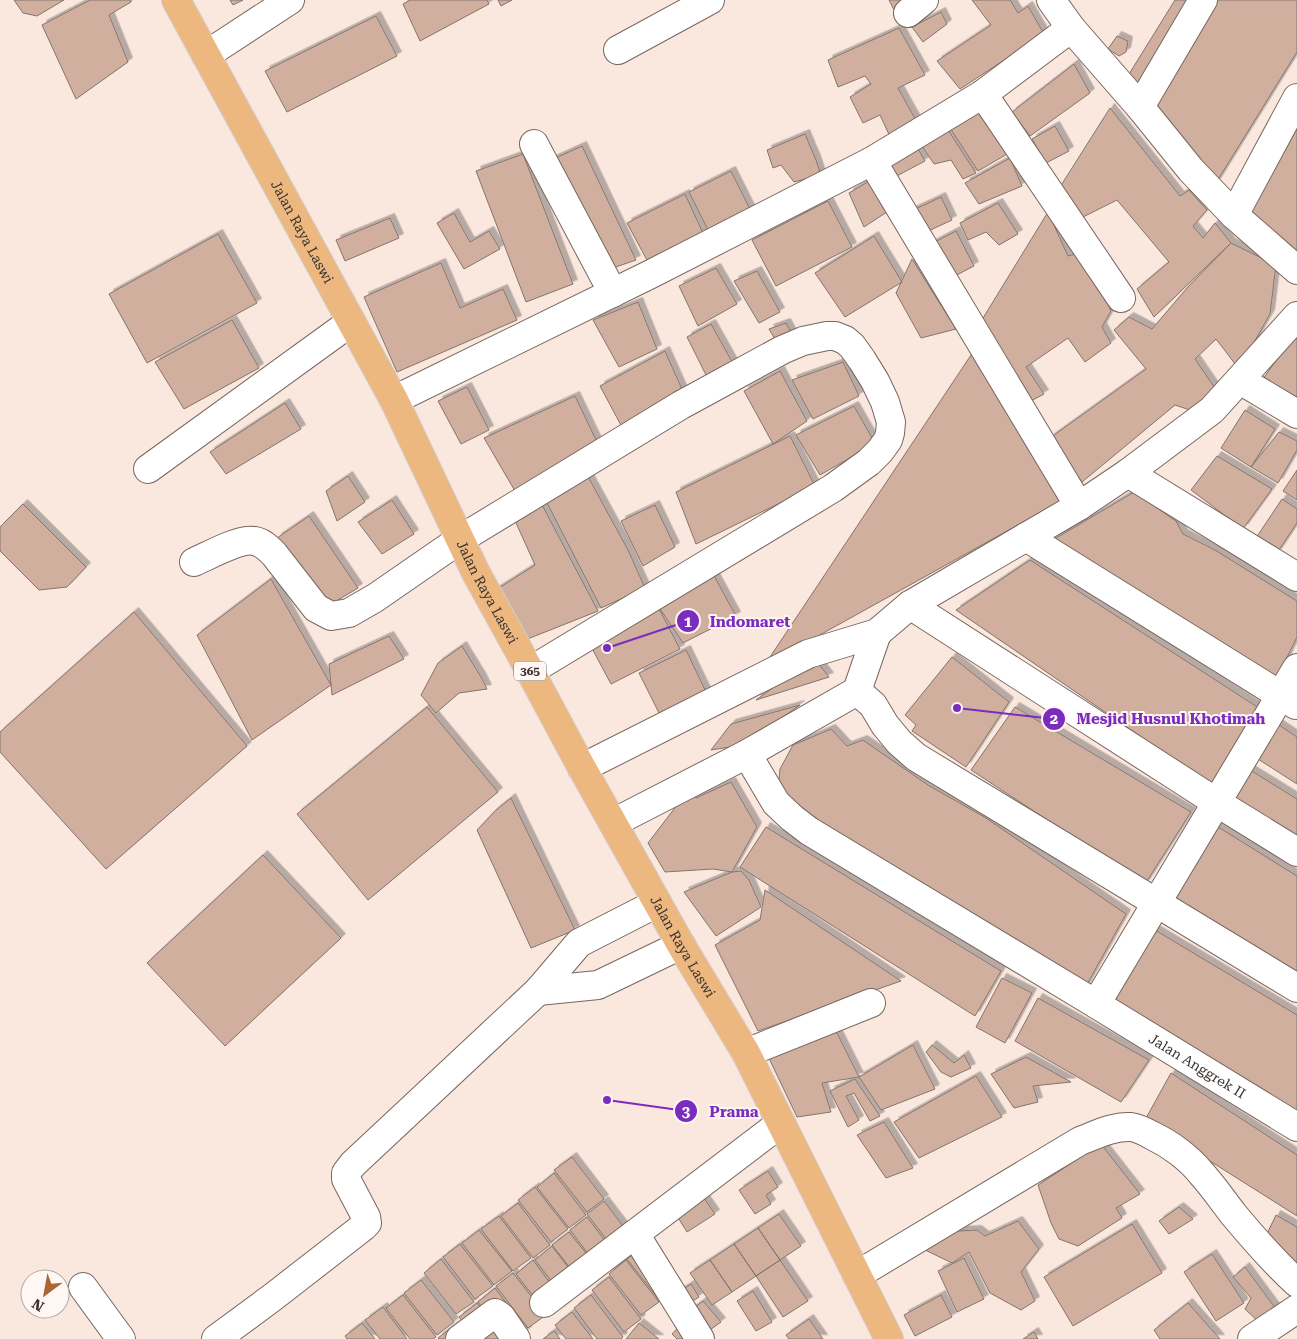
<svg xmlns="http://www.w3.org/2000/svg" width="1297" height="1339" font-family="'Roboto Serif',serif">
<defs>
<filter id="shadow"><feDropShadow dx="4.5" dy="-4.5" stdDeviation="0" flood-color="#0004"/></filter>
</defs>
<rect width="100%" height="100%" fill="#fae7de"/>
<path fill="#d0af9f" stroke="#84746c" filter="url(#shadow)" d="M14 0H64L37 16 23 13Z
M90 0H131V2L109 15 128 62 76 99 42 25Z
M230 0H243L233 5Z
M410 0H487L489 4 420 41 403 4Z
M498 0H512L501 6Z
M889 0H911L895 12Z
M972 0H1010L1018 13 1028 6 1044 34 960 89 937 61 991 25Z
M1175 0H1194L1139 90 1126 79Z
M1214 0H1297V52L1216 183 1151 106Z
M941 12 947 24 923 42 912 27Z
M376 16 397 56 287 112 265 71Z
M899 28 925 75 898 88 918 124 892 141 880 115 863 123 850 97 871 84 865 76 838 87 828 60Z
M1117 36 1128 41 1126 52 1119 56 1108 49Z
M1074 64 1090 93 1030 136 1012 112Z
M1110 108 1180 196 1189 190 1207 210 1193 226 1203 238 1215 223 1231 243 1154 317 1137 289 1169 262 1117 200 1081 218 1060 187Z
M985 110 1009 153 978 171 950 128Z
M1297 123V260L1247 214Z
M1055 126 1069 151 1046 163 1032 139Z
M948 130 976 173 963 179 951 160 934 164 920 143Z
M805 134 816 160 821 175 794 182 781 165 773 168 767 150Z
M582 146 636 260 610 269 549 161Z
M917 147 925 161 893 178 884 165Z
M523 154 573 284 526 302 476 171Z
M1010 158 1022 186 979 204 965 183Z
M731 171 751 211 709 232 689 192Z
M871 180 890 210 864 227 849 193Z
M685 194 703 233 648 262 627 223Z
M941 197 952 220 922 234 911 211Z
M828 201 852 247 776 286 752 240Z
M998 203 1018 234 999 245 986 232 968 240 960 223Z
M1048 212 1068 256 1079 253 1096 276 1111 311 1102 327 1111 343 1085 362 1068 338 1026 367 1044 394 1029 402 980 323Z
M454 213 470 242 489 231 500 249 464 269 437 223Z
M390 218 399 238 345 261 336 240Z
M956 231 974 266 947 280 929 245Z
M218 234 257 303 147 363 109 294Z
M874 236 902 282 845 317 815 273Z
M1231 243 1276 265 1270 314 1239 369 1216 339 1195 359 1219 394 1193 411 1175 405 1082 482 1050 438 1146 369 1114 330 1129 317 1152 329 1187 288Z
M912 259 956 329 921 338 896 293Z
M441 263 460 308 503 289 517 320 397 372 364 297Z
M716 268 737 304 698 326 679 286Z
M757 271 780 312 759 323 734 281Z
M638 302 657 349 619 367 593 320Z
M232 320 259 368 184 409 155 362Z
M786 323 794 338 779 346 769 329Z
M711 324 735 367 709 381 687 337Z
M1297 332V401L1262 380Z
M665 351 685 396 623 429 600 386Z
M973 352 1063 500 764 666Z
M843 362 859 396 813 419 792 380Z
M780 371 807 421 773 444 744 391Z
M467 387 489 430 461 444 438 401Z
M575 396 599 446 515 491 484 438Z
M285 403 301 429 226 474 210 452Z
M854 406 871 436 876 443 820 475 796 435Z
M1245 410 1275 429 1251 467 1221 448Z
M1279 432 1297 441V450L1278 483 1251 467Z
M790 436 815 486 696 544 676 492Z
M1217 456 1272 489 1243 529 1191 490Z
M1297 470V500L1283 491Z
M585 471 628 550 645 588 601 608 546 501Z
M348 476 365 502 337 521 326 491Z
M1134 492 1176 521 1183 534 1215 550 1297 601V637L1275 682 1046 544Z
M539 499 598 611 525 640 491 593 535 565 512 514Z
M1282 499 1297 509V523L1277 553 1256 538Z
M392 500 414 534 382 554 358 522Z
M23 504 86 567 67 587 39 590 0 551V527Z
M655 505 675 547 643 566 621 521Z
M309 516 358 588 328 606 277 538Z
M1030 560 1262 710 1213 786 956 610Z
M711 570 736 616 683 643 656 603Z
M271 579 331 685 252 740 197 635Z
M656 603 680 649 611 684 587 639Z
M134 612 247 746 106 869 0 752V732Z
M389 636 404 659 332 695 329 664Z
M462 646 481 677 487 689 459 693 436 713 421 695 438 663Z
M686 650 709 698 663 721 639 673Z
M952 657 1009 702 966 767 912 731 916 725 905 715Z
M814 658 829 677 756 700Z
M800 705 743 745 711 750 731 724Z
M427 707 498 792 368 900 297 814Z
M1015 707 1191 812 1145 884 971 770Z
M1276 723 1297 737V784L1258 759Z
M831 729 847 746 863 740 928 785 986 818 1126 914 1085 988 805 817 778 792 780 769 793 745Z
M1247 768 1297 799V841L1233 802Z
M731 782 757 827 732 872 713 869 665 872 648 843 690 788 696 798Z
M511 798 575 930 531 948 477 830 496 810Z
M1215 825 1297 876V980L1168 903Z
M766 827 1001 971 975 1016 740 867Z
M263 855 341 938 225 1046 147 963Z
M741 871 749 880 761 907 716 936 684 892 732 872Z
M765 890 901 981 758 1031 715 945 760 920Z
M1155 930 1297 1015V1119L1110 1003Z
M1002 978 1032 993 1005 1043 976 1027Z
M1038 998 1149 1060 1121 1102 1015 1041Z
M834 1027 859 1077 822 1083 831 1112 797 1117 766 1052Z
M913 1045 935 1089 881 1110 859 1077Z
M932 1045 954 1063 964 1055 971 1068 951 1077 941 1072 926 1052Z
M1026 1057 1071 1082 1033 1086 1038 1102 1014 1108 991 1074Z
M1171 1073 1297 1155V1216L1145 1120Z
M976 1076 1002 1117 919 1158 894 1122Z
M855 1079 880 1116 870 1121 854 1093 846 1096 859 1120 848 1127 830 1091Z
M884 1122 913 1168 886 1178 857 1135Z
M1101 1144 1140 1194 1116 1208 1122 1218 1078 1246 1059 1239 1051 1223 1038 1185Z
M572 1157 604 1199 587 1212 554 1170Z
M768 1171 778 1187 766 1195 771 1204 755 1214 739 1190Z
M554 1173 586 1215 569 1228 537 1187Z
M535 1187 568 1229 551 1242 518 1200Z
M704 1198 715 1214 687 1232 677 1216Z
M604 1201 636 1243 619 1256 587 1214Z
M518 1203 550 1245 533 1258 501 1216Z
M1179 1207 1193 1219 1169 1234 1159 1221Z
M779 1214 801 1246 780 1260 758 1228Z
M1276 1215 1297 1227V1271L1264 1240Z
M499 1216 531 1258 513 1271 481 1229Z
M587 1217 619 1259 602 1272 570 1230Z
M1018 1221 1039 1249 1021 1272 1035 1301 1021 1310 990 1293 969 1252 952 1263 919 1247 958 1231 977 1230 985 1236Z
M1132 1224 1162 1273 1073 1326 1044 1277Z
M758 1228 780 1260 756 1276 734 1244Z
M479 1230 512 1271 494 1285 462 1243Z
M569 1232 602 1273 585 1287 552 1245Z
M460 1244 493 1286 475 1299 443 1257Z
M734 1244 756 1276 732 1292 710 1260Z
M552 1246 584 1288 567 1301 535 1260Z
M644 1246 677 1288 660 1301 627 1259Z
M1212 1254 1244 1303 1216 1321 1184 1272Z
M964 1258 984 1299 957 1312 938 1271Z
M441 1259 474 1302 456 1314 424 1273Z
M533 1260 565 1303 548 1315 516 1274Z
M626 1260 659 1302 641 1315 609 1274Z
M710 1260 732 1292 712 1305 690 1273Z
M780 1260 808 1301 783 1317 756 1276Z
M1245 1267 1279 1313 1262 1325 1245 1309 1251 1298 1233 1277Z
M513 1273 546 1315 528 1328 496 1286Z
M609 1277 641 1319 624 1332 592 1290Z
M421 1280 454 1322 437 1335 404 1293Z
M691 1284 699 1297 682 1308 674 1295Z
M495 1288 527 1331 516 1339H506L478 1302Z
M753 1291 772 1322 756 1331 737 1301Z
M403 1295 436 1337 433 1339H410L386 1308Z
M591 1295 623 1337 621 1339H597L574 1308Z
M941 1295 952 1317 915 1336 904 1315Z
M703 1301 721 1322 703 1335 686 1314Z
M477 1303 504 1339H476L459 1317Z
M1188 1303 1220 1339H1160L1154 1330Z
M383 1307 407 1339H380L365 1320Z
M572 1312 593 1339H566L555 1325Z
M809 1319 823 1339H789L786 1335Z
M685 1320 698 1339H677L672 1334Z
M362 1323 375 1339H347L345 1336Z
M639 1323 659 1339H626Z
M455 1325 466 1339H439L438 1338Z
M554 1331 560 1339H543Z
M1034 1332 1038 1339H1023Z"/>
<g fill="none" stroke-linecap="round" stroke-linejoin="round">
<defs>
<g id="minor">
<path d="M1051 0 1071 28"/>
<path d="M908 13 924 0"/>
<path d="M618 50 710 0"/>
<path d="M206 55 290 0"/>
<path d="M983 94 1121 298"/>
<path d="M1140 107 1203 0"/>
<path d="M534 144 613 293"/>
<path d="M872 161 1079 506"/>
<path d="M1234 215 1297 98"/>
<path d="M1240 380 1297 414"/>
<path d="M394 400 651 274 872 161 983 94 1071 28 1140 107 1191 170 1234 215 1297 270"/>
<path d="M148 469 351 322"/>
<path d="M1128 473 1212 410 1297 316"/>
<path d="M1026 537 1296 705"/>
<path d="M194 562C208 556 240 538 254 541 262 542 268 548 274 554L316 608 331 616 349 613 375 598 459 540 681 405 782 350 803 341 827 336H835L845 340 852 346 862 360 875 381 885 402 891 422 890 433 888 440 880 451 869 462 833 488 530 671"/>
<path d="M910 605 1216 802 1297 852"/>
<path d="M857 691 873 705 885 725 899 742 916 757 1297 988"/>
<path id="s1" d="M747 754 776 803 792 818 809 831 1096 1004 1297 1127"/>
<path d="M582 768 808 654 877 633 910 605 1079 506 1128 473 1297 577"/>
<path d="M613 823 747 754 857 691 877 633"/>
<path d="M538 991 598 985 681 945"/>
<path d="M1096 1004 1297 668"/>
<path d="M746 1053 871 1003"/>
<path d="M635 1234 700 1339"/>
<path d="M857 1275 1080 1141C1096 1135 1113 1126 1131 1127 1138 1128 1146 1132 1153 1136 1170 1144 1189 1158 1201 1173 1213 1186 1223 1201 1234 1215 1254 1239 1274 1262 1297 1283"/>
<path d="M83 1287 121 1339"/>
<path d="M544 1303 781 1123"/>
<path d="M216 1339 273 1297 363 1227 367 1223 366 1217 346 1179V1173L353 1164 538 991 579 943 657 903"/>
<path d="M460 1339 495 1313 501 1317 516 1339"/>
<path d="M1252 1339 1297 1309"/>
</g>
<g id="major">
<path id="s2" d="M176 0 394 400 476 573 530 671 582 768 681 945 746 1053 889 1339"/>
</g>
</defs>
<use href="#minor" stroke="#77675f" stroke-width="30"/>
<use href="#major" stroke="#d0cecd" stroke-width="30"/>
<use href="#minor" stroke="#fff" stroke-width="28"/>
<use href="#major" stroke="#edb780" stroke-width="28"/>
</g>
<g text-anchor="middle" dominant-baseline="central" stroke-width="4" stroke-linejoin="round" paint-order="stroke">
<rect fill="#fef7f3" stroke="#756e6a" stroke-width="1" x="514" y="661.5" width="32" height="19" rx="4"/>
<g font-size="12" font-weight="bold" fill="#3a332f">
<text x="530" y="671">365</text>
</g>
<g font-size="14" fill="#3a332f" stroke="#fef7f3">
<text stroke="none"><textPath href="#s2" startOffset="264">Jalan Raya Laswi</textPath></text>
<text stroke="none"><textPath href="#s2" startOffset="669">Jalan Raya Laswi</textPath></text>
<text stroke="none"><textPath href="#s2" startOffset="1074">Jalan Raya Laswi</textPath></text>
<text stroke="none"><textPath href="#s1" startOffset="554">Jalan Anggrek II</textPath></text>
</g>
</g>
<path fill="none" stroke="#7b2cbf" stroke-width="2" d="M607 648L688 621M957 708L1054 719M607 1100L686 1111"/>
<g fill="#7b2cbf" stroke="#fef7f3" stroke-width="2">
<circle cx="607" cy="648" r="5"/>
<circle cx="957" cy="708" r="5"/>
<circle cx="607" cy="1100" r="5"/>
<circle cx="688" cy="621" r="12"/>
<circle cx="1054" cy="719" r="12"/>
<circle cx="686" cy="1111" r="12"/>
</g>
<g font-size="15" text-anchor="middle" font-weight="bold" fill="#fff">
<text x="688" y="627">1</text>
<text x="1054" y="724">2</text>
<text x="686" y="1117">3</text>
</g>
<g font-size="15" text-anchor="middle" font-weight="bold" fill="#7b2cbf" stroke="#fef7f3" stroke-width="4" stroke-linejoin="round" paint-order="stroke">
<text x="750" y="627">Indomaret</text>
<text x="1171" y="724">Mesjid Husnul Khotimah</text>
<text x="734" y="1117">Prama</text>
</g>
<g transform="translate(45 1294) rotate(212)"><circle r="24" fill="#fef7f3" stroke="#b0a9a5"/>
<path d="M0-4L9 19L0 12L-9 19Z" fill="#aa6734"/>
<text y="-8" font-size="14" font-weight="bold" text-anchor="middle" fill="#3a332f">N</text>
</g>
</svg>
